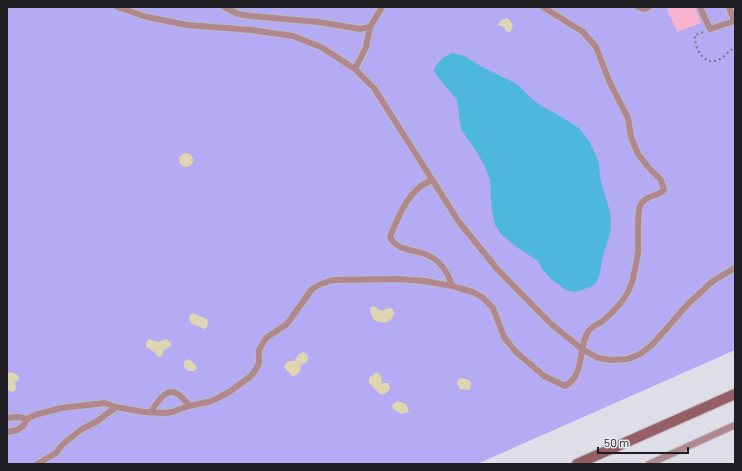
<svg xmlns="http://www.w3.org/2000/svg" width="742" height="471" font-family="Barlow,sans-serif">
<rect width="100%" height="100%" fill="#dedde8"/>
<path fill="#b4abf4" d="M7 7H735V350L477 464H7Z"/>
<path fill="#dfd5b0" d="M506 18C510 19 512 23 513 27L510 32 506 31 504 27 498 25 500 21Z
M179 160a7 7 0 1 1 14 0a7 7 0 1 1-14 0Z
M374 306 381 311 389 308 393 309 394 314C390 324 384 324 374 320L370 311V308Z
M193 313 207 319 208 323 207 327 204 329 191 323 189 318 190 315Z
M149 339 158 342 166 339 170 342 171 346 164 350 162 356 158 357 153 351 146 347V343Z
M303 352 307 354 308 357 307 362 301 365 300 371 297 375 292 376 284 367 286 363 289 361H294L299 354Z
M188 359C191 360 196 365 197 368L194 371H188L184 367V362Z
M11 372 18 375 19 378V380L15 382 16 389 13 392 7 390V373Z
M375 373H378L381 376 382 383H388L390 387C389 392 385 395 380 394L369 383V378Z
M461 378 469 380 471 383 470 389 469 390 460 389 457 383 458 380Z
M398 401 406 404 409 412 401 414 393 409 392 405Z"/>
<path fill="#4eb7dc" d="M453 53 464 56 482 67 517 84 531 98 540 105 565 119 580 129 589 141 595 153 599 164 600 178 610 212 611 223 610 233 603 256 599 276 596 283 590 287 575 292 566 290 562 287 552 280 542 269 538 261 515 246 501 234 495 225 492 211 490 180 485 167 478 154 461 129 457 100 436 75 434 70C438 61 444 56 453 53Z"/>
<path fill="#f8b3ce" d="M666 7H695L701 23 677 32Z"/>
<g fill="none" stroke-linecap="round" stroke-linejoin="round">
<defs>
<path id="lane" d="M117 7 147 17 187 25 251 30 293 36 321 47 355 69 374 88 459 222 498 270 550 323 582 349 598 358 611 360 628 359 640 354 652 345 688 304 713 281 735 268
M224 7 238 14 251 16 319 22 360 29 370 27
M638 7 644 9 649 7
M700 7 710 29 734 21 729 7
M355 69 366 47 370 27 382 7
M432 180C428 182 424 184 421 186 405 198 397 220 390 237 397 251 412 249 425 254 439 259 448 272 452 286
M151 412C163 392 173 382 189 406
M7 418 18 417 27 419
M7 432 17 430 24 425 27 419 35 415 61 408 105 403 116 407 144 412 166 413 172 412 189 406 208 402 216 399 229 392 251 376 256 369 259 363V350L266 338 287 324 312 289 321 284 333 280 398 279 424 281 452 286 473 292 482 297 493 308 504 337 516 352 544 376 565 386C585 376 578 347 588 332 592 325 600 324 605 319 616 310 628 296 632 282 634 273 637 262 638 252 639 241 636 212 641 204 646 195 657 197 664 190L661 180 649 168 638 154 631 137 628 118 610 83 596 47 583 32 543 7
M37 464 56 453 63 444 82 429 96 422 116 407
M649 464 735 425"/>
<path id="secondary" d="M577 464 735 394"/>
</defs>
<use href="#lane" stroke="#bbbac4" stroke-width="8"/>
<use href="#secondary" stroke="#bbbac4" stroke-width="12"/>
<path stroke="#76757c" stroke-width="2" stroke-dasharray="2 3" stroke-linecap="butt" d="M703 32 695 35C694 48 704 68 720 59 726 56 729 50 735 48"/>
<use href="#lane" stroke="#af878c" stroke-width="6"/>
<use href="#secondary" stroke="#955d64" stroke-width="10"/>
</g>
<rect width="742" height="471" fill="none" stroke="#1e1d21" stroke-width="16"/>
<path d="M598 447v6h90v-6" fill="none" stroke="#1e1d21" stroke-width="2"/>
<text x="604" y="447" font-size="12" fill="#1e1d21" stroke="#ebebf6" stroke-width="3" paint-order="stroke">50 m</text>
</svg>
